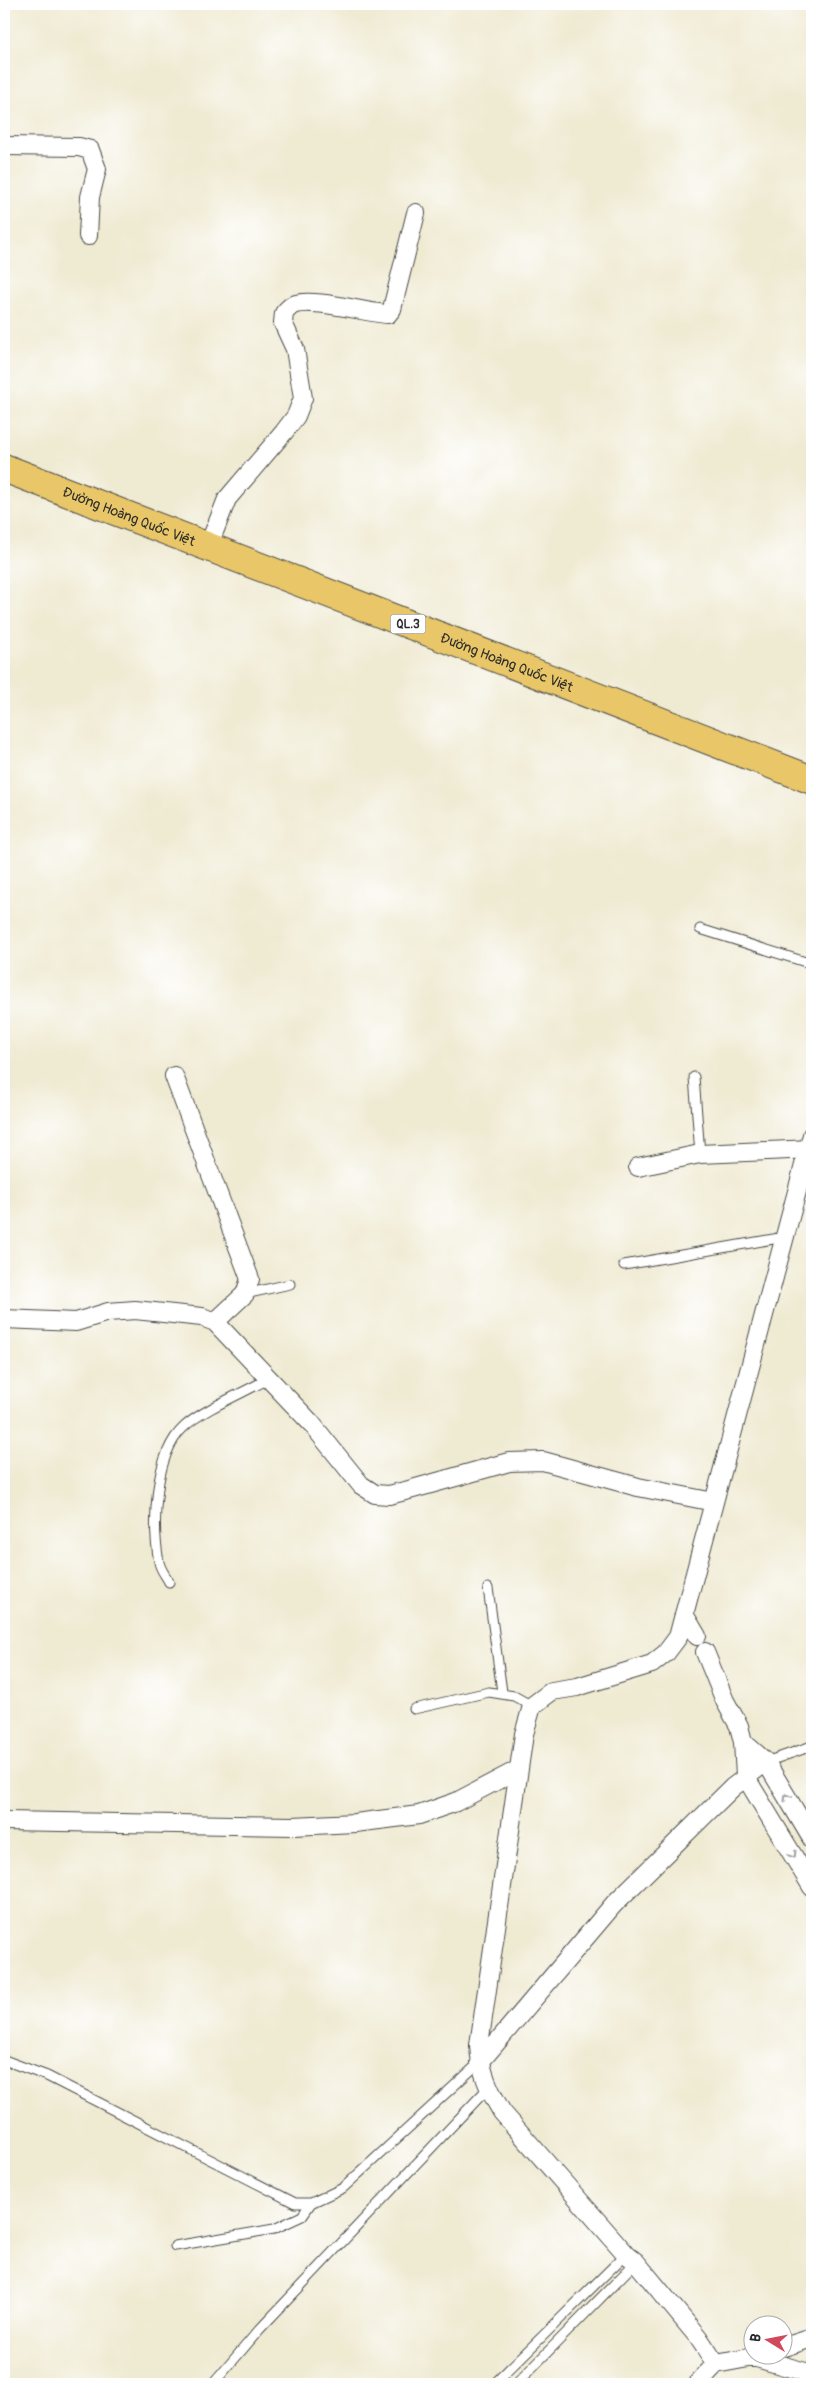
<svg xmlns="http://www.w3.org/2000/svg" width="816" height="2388" font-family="Pangolin,sans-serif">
<rect width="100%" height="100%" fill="#fff"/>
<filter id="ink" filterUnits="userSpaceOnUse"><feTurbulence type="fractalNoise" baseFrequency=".02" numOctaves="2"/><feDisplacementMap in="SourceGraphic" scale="10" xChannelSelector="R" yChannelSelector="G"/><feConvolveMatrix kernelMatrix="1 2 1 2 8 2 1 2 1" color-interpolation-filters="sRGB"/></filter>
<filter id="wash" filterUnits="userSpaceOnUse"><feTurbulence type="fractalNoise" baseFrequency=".0096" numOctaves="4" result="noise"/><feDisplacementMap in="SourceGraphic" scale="20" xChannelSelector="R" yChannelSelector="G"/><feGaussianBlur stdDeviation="1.12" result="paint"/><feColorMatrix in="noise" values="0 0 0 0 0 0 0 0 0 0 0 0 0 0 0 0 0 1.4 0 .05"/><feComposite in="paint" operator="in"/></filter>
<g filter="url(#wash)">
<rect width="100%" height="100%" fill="#efead2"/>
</g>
<g filter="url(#ink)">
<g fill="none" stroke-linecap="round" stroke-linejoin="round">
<defs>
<path id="lane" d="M700 929 812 964
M694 1077 700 1154
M624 1265 785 1237
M245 1294 290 1284
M169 1582C166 1576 160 1569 159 1562 152 1525 154 1454 184 1427 202 1410 247 1391 270 1378
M488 1588 502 1692
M414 1709 489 1692 514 1696 532 1706
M766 1762 812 1746
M4 2060 47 2076 295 2203H311L343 2188 480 2062
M175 2246 274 2229 302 2216 311 2203
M213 2384 259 2330 488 2088
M494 2384 626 2254
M516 2384 636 2262"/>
<path id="street" d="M4 146 79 147 90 150 97 169 90 197 88 236
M208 547 227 499 284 432 296 416 303 398 295 349 283 323 284 313C286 311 290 306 293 305 312 297 366 313 388 314L392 309 416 213
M174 1076 250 1279 245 1294 215 1322
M638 1167 700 1154 812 1149
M4 1319 76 1322 108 1312 135 1310 202 1317 215 1322 311 1423 361 1485 375 1494 389 1495 409 1490 509 1462 543 1461 638 1487 714 1502
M684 1614 697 1636
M705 1652 725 1701 739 1726 743 1742
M4 1821 293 1826 355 1823 419 1815 456 1802 519 1769
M812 1839 766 1762 743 1742 745 1776 812 1887
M480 2062 614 1904 733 1787 766 1762
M784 2347 812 2338
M753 2357 812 2374
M716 2364 759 2356
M697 2384 716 2364 698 2337 636 2262 626 2254 502 2112C489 2090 480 2071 479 2045L524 1734 532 1706 552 1691 577 1687 652 1664 666 1653 678 1637 812 1135"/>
<g id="highway">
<path id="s1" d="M4 468 812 780"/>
</g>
</defs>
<use href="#lane" stroke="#484844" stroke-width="11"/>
<use href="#street" stroke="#484844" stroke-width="20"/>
<use href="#highway" stroke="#484844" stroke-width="30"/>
<use href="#lane" stroke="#fff" stroke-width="9"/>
<use href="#street" stroke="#fff" stroke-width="18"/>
<use href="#highway" stroke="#e9c769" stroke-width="28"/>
</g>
<defs><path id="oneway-chevron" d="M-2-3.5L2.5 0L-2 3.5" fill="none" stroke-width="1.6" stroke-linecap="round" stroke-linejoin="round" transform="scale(1.25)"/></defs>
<g stroke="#a0a0a0">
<use href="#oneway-chevron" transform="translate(787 1797) rotate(-121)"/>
<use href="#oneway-chevron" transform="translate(793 1855) rotate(59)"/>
</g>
</g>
<g text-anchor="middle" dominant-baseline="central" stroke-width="5" stroke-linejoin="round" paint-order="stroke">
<rect fill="#fff" stroke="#6b6b6b" stroke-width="1" x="390.5" y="614.5" width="35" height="19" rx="4"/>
<g font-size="12" font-weight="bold" fill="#2b2b2b">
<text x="408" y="624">QL.3</text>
</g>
<g font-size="14" fill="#2b2b2b" stroke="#fff">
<text stroke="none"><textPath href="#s1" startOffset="134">Đường Hoàng Quốc Việt</textPath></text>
<text stroke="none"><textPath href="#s1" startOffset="539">Đường Hoàng Quốc Việt</textPath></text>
</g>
</g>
<rect width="816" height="2388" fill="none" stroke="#fff" stroke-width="20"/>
<g transform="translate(768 2340) rotate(280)"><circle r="24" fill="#ffffff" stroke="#aaaaaa"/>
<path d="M0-4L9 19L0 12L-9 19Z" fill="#d1495b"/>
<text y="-8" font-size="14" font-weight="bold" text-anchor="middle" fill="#2b2b2b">B</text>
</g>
</svg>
